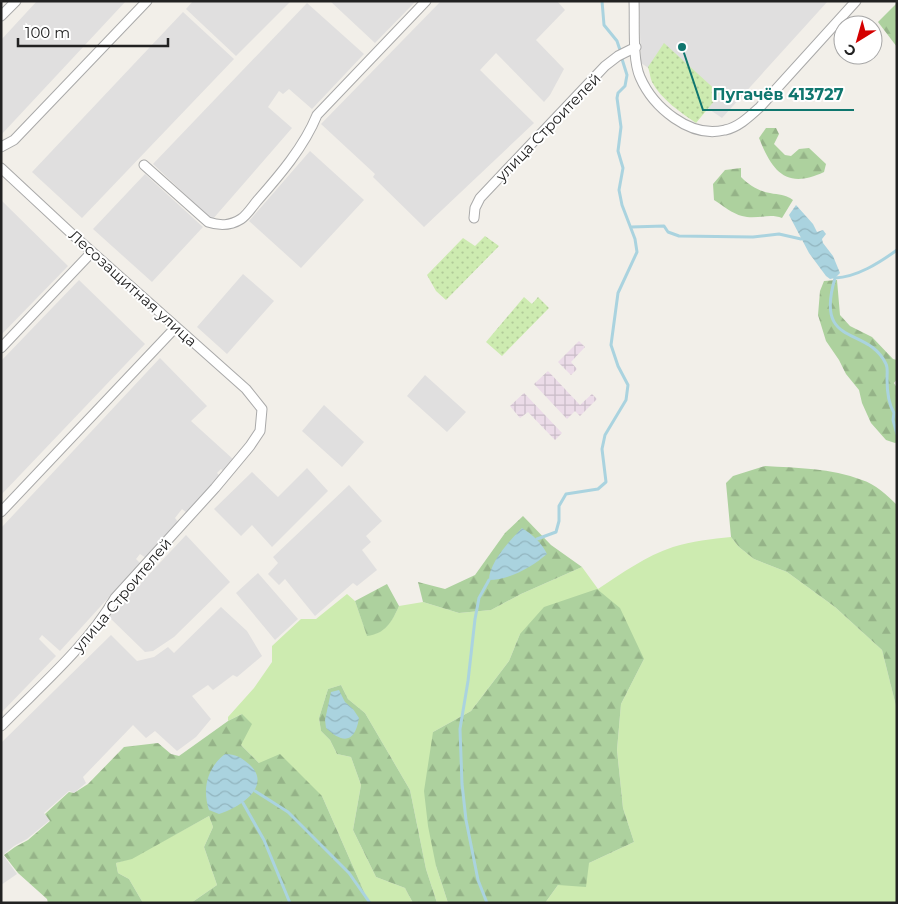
<svg xmlns="http://www.w3.org/2000/svg" width="898" height="904" font-family="Montserrat,sans-serif">
<defs>
<pattern id="industrial-grid" width="8" height="8" patternUnits="userSpaceOnUse" patternTransform="scale(1.25)"><rect width="8" height="8" fill="#ebdbe8"/><path d="M0 4h8M4 0v8" fill="none" stroke="#c9bcc7"/></pattern>
<pattern id="forest-firs" width="22" height="20" patternUnits="userSpaceOnUse" patternTransform="scale(1.25)"><rect width="22" height="20" fill="#add19e"/><path d="M5 1l3.5 6h-7zM16 11l3.5 6h-7z" fill="#95b388"/></pattern>
<pattern id="garden-dots" width="8" height="8" patternUnits="userSpaceOnUse" patternTransform="scale(1.25)"><rect width="8" height="8" fill="#cdebb0"/><path d="M2 2h.1M6 6h.1" fill="none" stroke="#b0c997" stroke-width="1.8" stroke-linecap="round"/></pattern>
<pattern id="water-waves" width="16" height="10" patternUnits="userSpaceOnUse" patternTransform="scale(1.25)"><rect width="16" height="10" fill="#aad3df"/><path d="M0 5q4-4 8 0t8 0" fill="none" stroke="#92b5bf"/></pattern>
</defs>
<rect width="100%" height="100%" fill="#f2efe9"/>
<path fill="#e0dfdf" d="M37 1H126L1 135V40Z
M193 1H291L236 56 186 9Z
M330 1H416L375 43Z
M441 1H557L565 10 536 40 564 69 550 95 544 102 496 53 480 70 534 123 424 227 373 177 375 174 321 124Z
M639 1H828L722 118 641 63Z
M307 3 364 54 312 109 289 89 283 94 279 91 268 107 292 128 212 220 153 164Z
M183 12 234 59 82 218 32 172Z
M310 151 364 200 301 268 249 221Z
M145 174 203 227 152 282 93 229Z
M1 200 68 266 1 335Z
M243 274 274 301 227 354 197 327Z
M79 280 145 344 1 495V361Z
M160 358 207 406 191 421 234 460 224 472 221 469 217 473 220 476 187 513 182 509 175 518 178 522 146 558 140 554 136 559 140 563 60 651 42 635 39 639 56 656 1 713V528Z
M425 375 466 412 447 432 407 396Z
M324 405 364 442 342 467 302 431Z
M307 468 328 491 272 547 252 525 241 536 214 509 252 472 278 497Z
M349 485 382 521 366 536 371 542 362 550 377 570 357 586 353 583 315 616 285 579 279 585 268 574 278 563 273 557Z
M186 535 230 582 174 637 153 651 145 652 109 617Z
M258 573 298 619 275 640 236 593Z
M221 607 247 631 262 656 237 677 233 675 213 690 208 685 192 696 211 719 196 737 177 751 155 731 146 738 133 725 83 777 86 783 74 793 69 791 44 813 50 820 27 839 14 846 3 855 17 874 1 885V743L111 635 137 661 154 657 168 647 174 653Z"/>
<path fill="url(#industrial-grid)" d="M579 341 585 347 571 362 577 369 571 375 558 362Z
M548 371 580 405 592 394 597 399 580 416 575 411 567 419 534 384Z
M524 393 562 433 555 440 528 412 520 418 510 406Z"/>
<path fill="#cdebb0" d="M731 537 739 547 754 559 787 572 835 607 882 650 897 710V903H545L558 885 589 863 634 842 623 808 617 750 621 704 644 659 520 634 509 661 471 711 433 732 436 866 448 903H437L426 869 410 790 365 713 348 699 341 685 328 689 319 718 321 731 330 740 337 754 351 757 361 785 353 830 376 877 405 888 413 903H369L322 796 259 763 241 745 242 714 228 721V717L254 688 272 662V646L301 619H316L347 594 355 601 367 635C385 634 392 621 399 606L423 602 459 613 491 610 521 594 582 567 598 589C622 573 646 556 673 547 692 541 712 539 731 537Z
M209 816 213 827 204 847 217 885 191 903H143L129 879 118 873 116 863 132 858Z"/>
<path fill="url(#forest-firs)" d="M897 3V47L878 22Z
M766 128H776L779 134 774 144 785 155 791 156 799 149 809 148 826 164 824 172C786 190 772 171 759 138Z
M741 168V177C749 185 758 191 770 193 779 195 785 194 793 200L782 218C769 213 756 220 742 216 733 214 722 205 714 200L713 184 725 170Z
M837 280 840 315 850 326 872 337 893 359 897 360V379L894 383 897 388V442L895 443 886 440 871 423 862 403 859 390 846 374 839 360 826 341 818 315 820 291 824 281Z
M765 466C797 468 831 468 862 480 875 484 887 495 897 505V710L882 650 835 607 787 572 754 559 739 547 731 537 726 483 733 476Z
M523 516 551 545 582 567 521 594 491 610 459 613 423 602 418 582 445 589 475 575 505 533Z
M387 584 399 606C392 622 385 634 367 636L355 601Z
M597 589 620 608 644 659 621 704 617 750 623 808 634 842 589 863 586 887 558 885 545 903H448L436 866 428 826 424 791 433 732 471 711 509 661 520 634 544 607Z
M341 685 348 699 365 713 410 790 426 869 437 903H413L405 888 376 877 353 830 361 785 351 757 337 754 330 740 321 731 319 718 328 689Z
M242 714 252 724 241 745 259 763 280 754 322 796 369 903H191L217 885 204 847 213 827 209 816 132 859 116 863 118 873 129 879 143 903H48L47 899 18 873 4 855 15 847 28 840 50 821 45 814 69 792 74 793 88 784 124 747 158 743 171 754 179 756 228 721Z"/>
<path fill="url(#garden-dots)" d="M664 43 720 94 696 123C681 113 661 99 652 82 650 78 650 72 648 67Z
M485 236 499 246 446 300 436 291 427 275 463 238 475 246Z
M524 297 532 304 538 297 549 308 502 356 486 342Z"/>
<path fill="url(#water-waves)" d="M796 205 813 224 817 232 823 230 826 234 822 239 823 243 833 256 840 273 835 278 830 279 826 276 809 253 789 215Z
M522 528C532 534 542 543 547 554 532 567 509 580 489 580 489 563 510 540 522 528Z
M339 690 345 702 353 709 359 718C355 743 343 744 326 728L325 720 331 692Z
M225 754C236 754 242 758 250 765 273 787 238 808 219 814L209 810C202 789 207 768 225 754Z"/>
<g fill="none" stroke-linecap="round" stroke-linejoin="round">
<path stroke="#aad3df" stroke-width="3" d="M602 1 604 25 617 41 620 50
M631 227 664 226 668 232 679 236 753 237 779 234 801 239
M897 250C879 263 857 277 835 278 814 349 868 325 886 364 888 368 887 374 887 379 887 391 888 403 894 413L893 420 897 434
M537 539 556 532 559 521V506L566 494 598 489 606 482 602 449 605 435 626 400 628 385 618 366 611 345 618 293 637 252 635 239 622 205 619 190 623 168 618 151 621 127 617 98 618 93 625 86 627 75 622 59
M255 791 288 812 349 873 370 903
M243 803 264 840 290 903
M487 903 478 880 466 820 462 784 460 729 468 681 475 619 479 598 489 580"/>
<defs>
<path id="street" d="M634 1C635 22 632 59 640 77 653 107 690 139 725 130 739 127 750 116 760 107L856 1
M1 16 16 1
M1 147 14 140 147 1
M144 165 208 222C220 226 230 226 241 219 247 215 252 207 257 201 279 176 304 147 317 115L426 1
M1 168 73 235 246 389 262 409 260 431 250 446 215 488 115 598C86 647 41 685 1 726
M474 218 475 208 480 198 605 66 618 56 636 47
M1 348 92 252
M1 512 176 327"/>
</defs>
<use href="#street" stroke="#a9a9a9" stroke-width="11"/>
<use href="#street" stroke="#fff" stroke-width="9"/>
</g>
<g text-anchor="middle" dominant-baseline="central" stroke-width="4" stroke-linejoin="round" paint-order="stroke">
<g font-size="15" fill="#222" stroke="#fff">
<text transform="translate(548 127) rotate(-46)">улица Строителей</text>
<text transform="translate(133 288) rotate(42)">Лесозащитная улица</text>
<text transform="translate(122 595) rotate(-50)">улица Строителей</text>
</g>
</g>
<path fill="none" stroke="#0f766e" stroke-width="2" d="M682 47L703 110H854"/>
<circle fill="#0f766e" stroke="#fff" stroke-width="2" cx="682" cy="47" r="5"/>
<g font-size="16" text-anchor="middle" font-weight="bold" fill="#0f766e" stroke="#fff" stroke-width="4" stroke-linejoin="round" paint-order="stroke">
<text x="778" y="100">Пугачёв 413727</text>
</g>
<rect width="898" height="904" fill="none" stroke="#222222" stroke-width="5"/>
<g transform="translate(858 40) rotate(217)"><circle r="24" fill="#ffffff" stroke="#a7a7a7"/>
<path d="M0-4L9 19L0 12L-9 19Z" fill="#d40000"/>
<text y="-8" font-size="14" font-weight="bold" text-anchor="middle" fill="#222222">С</text>
</g>
<path d="M18 38v8h150v-8" fill="none" stroke="#222222" stroke-width="2.5"/>
<text x="25" y="38" font-size="15" fill="#222222" stroke="#ffffff" stroke-width="4" paint-order="stroke">100 m</text>
</svg>
